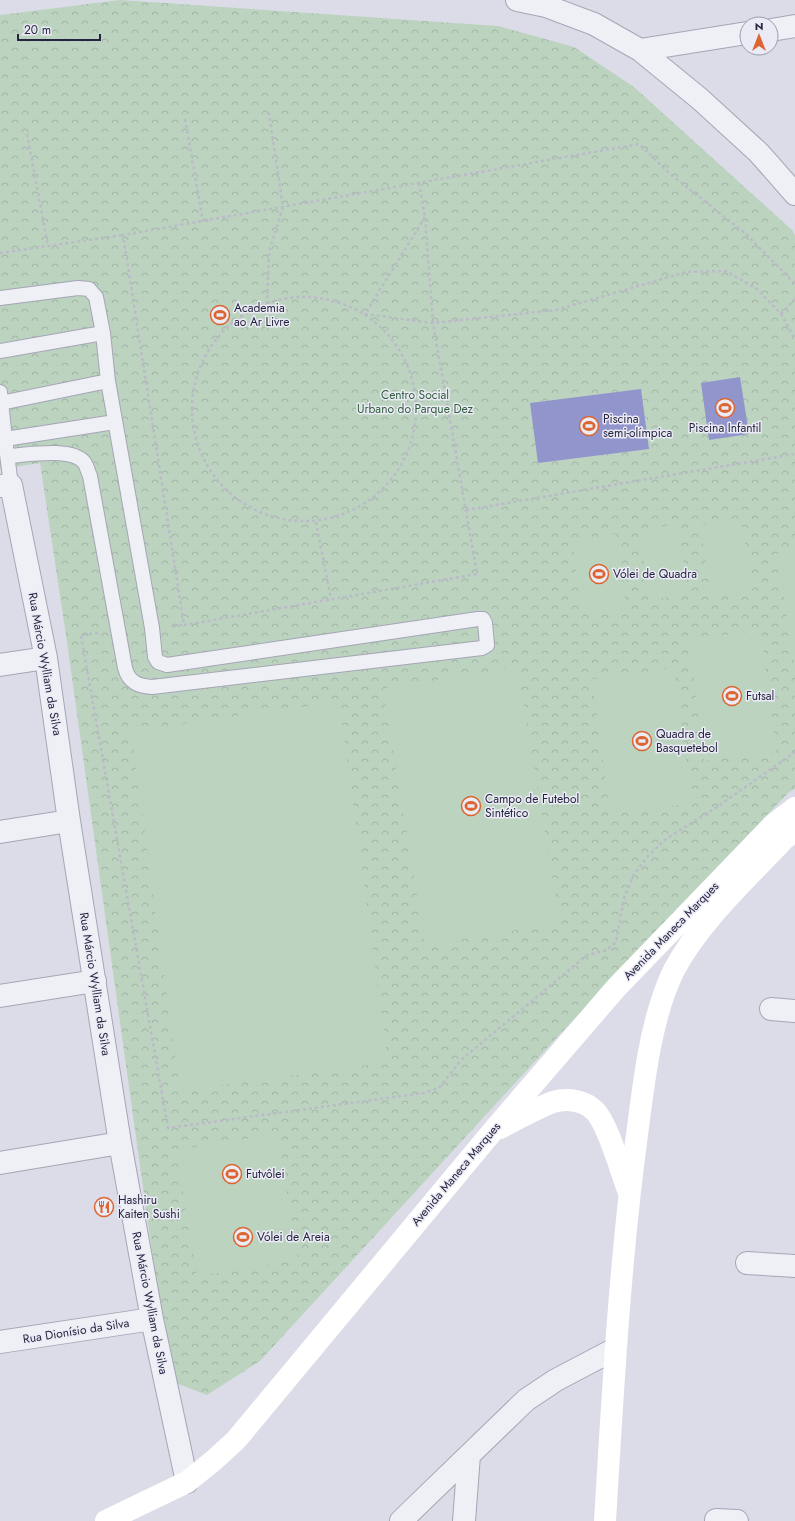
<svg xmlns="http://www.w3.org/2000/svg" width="795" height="1521" font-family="Jost,sans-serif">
<defs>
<pattern id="forest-crowns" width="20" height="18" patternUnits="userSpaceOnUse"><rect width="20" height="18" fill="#bcd3c0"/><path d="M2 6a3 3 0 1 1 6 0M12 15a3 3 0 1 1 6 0" fill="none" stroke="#a1b5a6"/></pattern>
</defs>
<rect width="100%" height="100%" fill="#dcdce8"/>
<path fill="url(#forest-crowns)" d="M120 0 498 26 574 47 634 87 792 230 795 235V789L789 792 561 1033 260 1361 207 1395 173 1382 159 1302 67 642 40 463 0 469V15Z"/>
<path fill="#bcd3c0" d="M741 519 753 589 711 595 700 526Z
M677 524 689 594 650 600 639 530Z
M616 534 626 608 582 614 572 540Z
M795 551V667L777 554Z
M761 631 776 752 704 761 689 639Z
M517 667 560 923 425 945 383 689Z
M674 668 692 803 610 814 592 679Z
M339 702 388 1062 180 1091 131 731Z
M277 1134 298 1260 197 1276 176 1150Z"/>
<path fill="#9294cc" d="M740 377 749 434 709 440 701 383Z
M641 389 649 449 538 463 530 403Z"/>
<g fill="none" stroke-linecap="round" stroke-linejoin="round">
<defs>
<path id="service" d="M0 298 78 288 89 289 96 297 103 333 108 381 152 628 155 657 158 662 167 665 478 619H483L485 623 487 645 482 648 152 687C139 686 129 683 125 668L90 476C88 472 87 466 84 462 71 447 26 455 8 456
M0 351 103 333
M0 392 5 439 11 485
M1 403 108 381
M5 439 115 422"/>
<path id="minor" d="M517 0 546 6 594 24 640 50 700 99 759 153 795 194
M771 30 795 26
M640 50 747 33
M0 486 11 485 46 658 69 821 120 1143 152 1319 187 1482
M0 665 46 658
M0 832 69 821
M0 996 95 981
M771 1009 795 1011
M0 1163 120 1143
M747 1263 795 1266
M0 1342 152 1319
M716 1520 737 1521
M401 1521 526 1400 556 1380 615 1349
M464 1521 469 1455"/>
</defs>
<use href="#service" stroke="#a5a5b6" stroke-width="16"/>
<use href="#minor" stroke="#a5a5b6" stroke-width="24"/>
<path stroke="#bbbac7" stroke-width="2.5" stroke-dasharray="3 3" stroke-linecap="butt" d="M185 119 203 221
M27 134 48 246
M419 183 425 217 433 323 556 310 686 272 726 271 757 289 781 314 795 339
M425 217 365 314 433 323 477 574 184 625 123 235 639 144 669 173 746 234 795 284
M0 253 123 235
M192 409a112 112 0 1 1 224 0a112 112 0 1 1-224 0Z
M267 304 269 252 283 207 269 113
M781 314 795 299
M466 510 795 454
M316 522 331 599
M173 626 184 625
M98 633 81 635 168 1128 424 1093 439 1088 461 1060 587 955 607 950 616 942 624 898 634 874 648 856 666 839 720 805 795 752"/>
<use href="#service" stroke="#efeff6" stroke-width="14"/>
<use href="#minor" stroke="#efeff6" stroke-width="22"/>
<path stroke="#fff" stroke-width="22" d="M500 1128C517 1119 535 1109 553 1102 567 1098 584 1100 595 1111 608 1124 621 1172 628 1190
M106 1521 187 1482 213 1461 236 1440 492 1132 616 988 774 824 795 808
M605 1521C613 1389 620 1258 638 1127 644 1082 649 1037 664 994 667 986 670 978 674 970 700 921 746 880 784 839L795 831"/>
</g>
<defs>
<symbol id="stadium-ring" viewBox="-11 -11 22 22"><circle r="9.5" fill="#ebebf5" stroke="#dc6531" stroke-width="1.5"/><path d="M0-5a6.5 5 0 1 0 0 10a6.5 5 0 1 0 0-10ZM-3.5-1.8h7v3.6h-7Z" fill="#dc6531"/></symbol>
<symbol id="restaurant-ring" viewBox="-11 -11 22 22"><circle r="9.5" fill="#ebebf5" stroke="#dc6531" stroke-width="1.5"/><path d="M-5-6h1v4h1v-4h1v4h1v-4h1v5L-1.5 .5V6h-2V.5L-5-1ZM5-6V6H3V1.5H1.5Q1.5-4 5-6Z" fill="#dc6531"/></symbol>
</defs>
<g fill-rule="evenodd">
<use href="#stadium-ring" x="209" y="304" width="22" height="22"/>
<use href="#stadium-ring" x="714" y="397" width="22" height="22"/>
<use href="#stadium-ring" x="578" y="415" width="22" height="22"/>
<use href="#stadium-ring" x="588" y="563" width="22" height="22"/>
<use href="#stadium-ring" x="721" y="685" width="22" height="22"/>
<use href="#stadium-ring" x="631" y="730" width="22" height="22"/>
<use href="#stadium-ring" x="460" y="795" width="22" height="22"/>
<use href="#stadium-ring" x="221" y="1163" width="22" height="22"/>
<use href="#restaurant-ring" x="93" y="1196" width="22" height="22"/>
<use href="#stadium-ring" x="232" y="1226" width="22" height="22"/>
</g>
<g text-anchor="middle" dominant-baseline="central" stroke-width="3" stroke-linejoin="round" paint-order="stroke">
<g font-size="12" fill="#262440" stroke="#ebebf5" text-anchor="start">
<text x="234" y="308">Academia<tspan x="234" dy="14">ao Ar Livre</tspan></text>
<text x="603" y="419">Piscina<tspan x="603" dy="14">semi-olímpica</tspan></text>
<text x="725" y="428" text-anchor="middle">Piscina Infantil</text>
<text x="613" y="574">Vólei de Quadra</text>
<text x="746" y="696">Futsal</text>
<text x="656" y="734">Quadra de<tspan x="656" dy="14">Basquetebol</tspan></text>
<text x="485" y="799">Campo de Futebol<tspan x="485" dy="14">Sintético</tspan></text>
<text x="246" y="1174">Futvôlei</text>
<text x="118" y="1200">Hashiru<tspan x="118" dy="14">Kaiten Sushi</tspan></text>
<text x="257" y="1237">Vólei de Areia</text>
</g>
<g font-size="12" fill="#305d3c" stroke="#ebebf5">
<text x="415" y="395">Centro Social<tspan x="415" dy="14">Urbano do Parque Dez</tspan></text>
</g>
<g font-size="12" fill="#262440" stroke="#ebebf5">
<text transform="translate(45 664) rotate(80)">Rua Márcio Wylliam da Silva</text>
<text transform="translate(671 931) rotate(-46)">Avenida Maneca Marques</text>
<text transform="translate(95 984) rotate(81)">Rua Márcio Wylliam da Silva</text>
<text transform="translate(456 1174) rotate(-50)">Avenida Maneca Marques</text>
<text transform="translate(150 1303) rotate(79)">Rua Márcio Wylliam da Silva</text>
<text transform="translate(76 1331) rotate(-9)">Rua Dionísio da Silva</text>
</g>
</g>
<g transform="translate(759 36)"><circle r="19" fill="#ebebf5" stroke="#9c9bad"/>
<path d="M0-3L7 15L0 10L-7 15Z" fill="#dc6531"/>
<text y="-6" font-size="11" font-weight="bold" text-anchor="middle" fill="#262440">N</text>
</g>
<path d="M18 34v6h82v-6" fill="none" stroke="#262440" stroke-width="2"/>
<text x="24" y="34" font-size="12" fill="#262440" stroke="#ebebf5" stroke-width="3" paint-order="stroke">20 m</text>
</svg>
